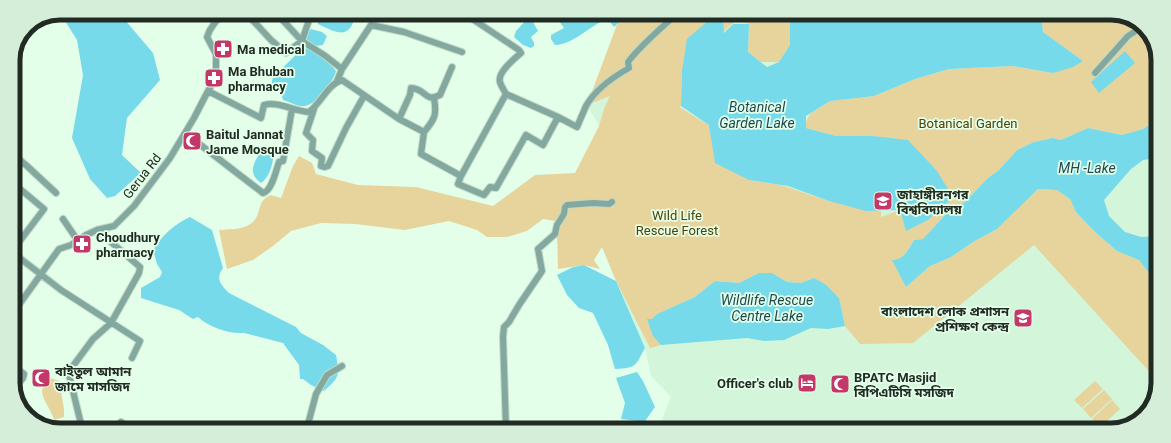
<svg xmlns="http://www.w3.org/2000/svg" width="1171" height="443" font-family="Roboto,'Noto Sans Bengali',sans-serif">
<rect width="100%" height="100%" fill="#e4ffe9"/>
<path fill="#d3f5da" d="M621 14 1126 16 1148 31 1158 57 1155 398 1139 420 1111 430 658 429 671 397 651 376 645 348 602 247 617 156 587 105Z"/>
<path fill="#e6d49c" d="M621 14 795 15 790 22V45L779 62H761L748 52 749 24 736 20 682 71 681 106 679 107 709 125 749 180 781 185 829 201 881 211V217L900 210 907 230 928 220 872 136H836L806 128V122L810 114 830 101 874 96 915 79 949 69 1013 66 1053 73 1083 61 1043 32 1041 15 1126 16 1148 31 1158 57 1157 116 1151 124 1143 129 1122 135 1088 128 1061 140 1053 138 1034 142 1017 150 999 170 988 178 965 202 946 214 923 239 914 240C908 249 904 260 893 260L906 287 930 266 951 257 973 242 997 229 1038 189 1057 190 1070 199 1076 212 1095 232 1117 251 1139 260 1156 282V379L1034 245 913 343 860 344 845 326 839 298 814 278 801 283 787 282 772 273H759L739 283 715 281 695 297 657 314 653 319 661 345 650 348 616 281 602 247 594 260 600 269 584 265 558 269 557 233 555 221 543 219 527 231 507 237H487L477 230 449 221 405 230 355 224 321 223 291 231 273 246 253 260 227 269 219 230C228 229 243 230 250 224 263 216 255 201 271 195L281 198 293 166 299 156 312 163 316 174 358 185 416 187 493 206 535 175 575 173 599 126 605 106 610 96 587 105Z
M829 15H853L852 21 832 20Z
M50 378 60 381C60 393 65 405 64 417L54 420C52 411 41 398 42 390 43 386 48 382 50 378Z
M1095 381 1103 389 1082 408 1074 400Z
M1104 390 1112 399 1091 418 1083 409Z
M1112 400 1120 409 1099 428 1092 419Z"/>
<path fill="#76daeb" d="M60 13H119L153 53 160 80 127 118 122 155 141 173 115 196 107 198 90 179 72 138 83 75 77 40Z
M318 14H356C349 40 339 34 318 24L317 18Z
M554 14H628L614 27 610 22 605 20C588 27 574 44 555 45L551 39V35L564 28Z
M795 15H829L832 20 852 21 853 15H1041L1043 32 1083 61 1073 67 1053 73 1013 66 949 69 915 79 874 96 830 101 806 116V128L836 136H872L908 140 937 171 953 197 928 220 906 231 900 210 866 211 829 201 788 186 749 180 715 163 709 125 681 106 682 71 687 39 709 20 719 16 723 19 724 33 733 24H749L748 52 767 67 779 62 790 45V22Z
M527 19 533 22 538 31 531 37 534 43V46L531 48 523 45 514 37 516 31Z
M311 29 322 32 327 36 323 45 316 46 306 39V35Z
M305 47C316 52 328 60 336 71 334 81 316 105 305 106 298 107 290 102 283 100L282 97 286 89 272 84V80C275 75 301 49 305 47Z
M1125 51 1135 63 1099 93 1091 82Z
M1157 116V158L1143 160 1131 169 1104 200 1109 216 1125 232 1141 237 1157 236 1156 282 1139 260 1117 251 1095 232 1076 212 1070 199 1057 190 1038 189 997 229 973 242 951 257 930 266 906 287 892 260C904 260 908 250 914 240L923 239 946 214 965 202 988 178 999 170 1017 150 1034 142 1053 138 1061 140 1088 128 1122 135 1143 129 1151 124Z
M262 149 273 153C274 163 269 178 261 183 246 172 255 162 262 149Z
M190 217 212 230 223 268C215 279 221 285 229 293L296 327 301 333 323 345 336 355C340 376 339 378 324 391L311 385 303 379H300L299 365 283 343 244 333C228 334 209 327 198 317L193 319 179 310 141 298V288L160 277 162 272 157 264 153 250C162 235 175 224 190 217Z
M584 265 616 281 645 348C635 366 637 368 615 369L608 345 593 313 579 308 567 295 557 275 573 267Z
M759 273H772L787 282 801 283 814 278 825 284 839 298 845 326 828 329 811 328 784 340 764 341 747 338 661 345 653 336 647 319H652L657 314 695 297 715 281 739 283Z
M637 372 643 381 655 407 643 424 637 421 621 419 625 403 616 378Z"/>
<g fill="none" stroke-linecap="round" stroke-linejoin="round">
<defs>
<path id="minor" d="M246 13 271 40 286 53 302 41 324 55 342 69 337 81
M277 14 302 41 311 14
M342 69 371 25 404 32 462 52
M1095 73 1128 36 1142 27
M208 91 261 118 264 105C278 101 294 111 309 112 321 103 328 84 342 80L399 119 424 132 421 154 461 176 506 94C504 90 501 86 500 82 497 73 514 59 521 53L519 50 465 14
M506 94 558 117
M314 109 306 133 313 140 312 151 322 158 321 166 325 167 328 166 346 128 364 96
M399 119 410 95 411 88C427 89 424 103 440 95L452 67
M424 132C435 119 437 115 434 98
M185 133 263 193C272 191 276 170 279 162L283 161 292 109
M13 154 27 166 56 193
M461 176 458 184 484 195 490 187 496 188 526 135 543 145 558 117 577 127C580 120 583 113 586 106 595 90 613 77 629 68L628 62C642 44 660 29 677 14
M13 183 44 209 13 250
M63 219 78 241
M13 269 21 259 61 290 140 341 132 358
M13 313 59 249 71 245 86 235 97 230 114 226 134 206 170 158 194 118 208 91 216 78V54L207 37C210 27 217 20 224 13
M13 366 24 374 23 378 14 389
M82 428 70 379 69 375 70 370 93 339 111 323 139 273 140 267 97 230
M116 428 121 422 128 427
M307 428 316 394 327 375 342 366
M506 429 503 337 504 327 509 322 519 305 542 271 538 249 555 234 557 225 564 214 565 207 567 205 593 203 609 204 612 202"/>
</defs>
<use href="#minor" stroke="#c1d9c5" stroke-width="8"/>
<use href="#minor" stroke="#82a8a0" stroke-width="6"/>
</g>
<defs>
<symbol id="pharmacy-square" viewBox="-11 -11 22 22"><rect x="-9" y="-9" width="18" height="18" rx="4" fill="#c33769" stroke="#e4ffe9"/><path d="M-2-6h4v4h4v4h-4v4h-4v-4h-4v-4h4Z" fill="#fff"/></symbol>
<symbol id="mosque-square" viewBox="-11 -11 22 22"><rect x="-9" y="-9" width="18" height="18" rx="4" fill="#c33769" stroke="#e4ffe9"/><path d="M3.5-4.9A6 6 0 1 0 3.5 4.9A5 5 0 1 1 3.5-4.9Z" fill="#fff"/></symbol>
<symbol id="university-square" viewBox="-11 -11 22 22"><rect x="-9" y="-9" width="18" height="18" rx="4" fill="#c33769" stroke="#e4ffe9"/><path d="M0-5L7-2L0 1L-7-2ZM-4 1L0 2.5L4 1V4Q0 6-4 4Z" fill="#fff"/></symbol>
<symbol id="hotel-square" viewBox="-11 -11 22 22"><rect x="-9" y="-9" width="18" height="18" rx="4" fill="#c33769" stroke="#e4ffe9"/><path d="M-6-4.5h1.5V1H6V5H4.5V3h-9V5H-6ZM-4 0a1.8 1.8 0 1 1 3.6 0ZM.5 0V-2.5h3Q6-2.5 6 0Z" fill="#fff"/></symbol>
</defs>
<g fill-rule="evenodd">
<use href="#pharmacy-square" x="212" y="38" width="22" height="22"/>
<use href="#pharmacy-square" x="203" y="67" width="22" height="22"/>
<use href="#mosque-square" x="181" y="130" width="22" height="22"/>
<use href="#university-square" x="872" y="190" width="22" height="22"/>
<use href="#pharmacy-square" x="71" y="233" width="22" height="22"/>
<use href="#university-square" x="1012" y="307" width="22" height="22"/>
<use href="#mosque-square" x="30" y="367" width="22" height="22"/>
<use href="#hotel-square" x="796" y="372" width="22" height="22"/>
<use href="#mosque-square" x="829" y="373" width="22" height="22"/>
</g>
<g text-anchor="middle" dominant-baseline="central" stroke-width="3.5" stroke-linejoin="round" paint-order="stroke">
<g font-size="13" font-weight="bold" fill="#212b23" stroke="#e4ffe9" text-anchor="start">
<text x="237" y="49">Ma medical</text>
<text x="228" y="71">Ma Bhuban<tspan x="228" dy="15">pharmacy</tspan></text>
<text x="206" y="134">Baitul Jannat<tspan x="206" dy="15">Jame Mosque</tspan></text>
<text x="897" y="194">জাহাঙ্গীরনগর<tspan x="897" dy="15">বিশ্ববিদ্যালয়</tspan></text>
<text x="96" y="237">Choudhury<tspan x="96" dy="15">pharmacy</tspan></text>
<text x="1009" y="311" text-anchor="end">বাংলাদেশ লোক প্রশাসন<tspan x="1009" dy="15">প্রশিক্ষণ কেন্দ্র</tspan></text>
<text x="55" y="371">বাইতুল আমান<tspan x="55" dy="15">জামে মাসজিদ</tspan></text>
<text x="854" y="377">BPATC Masjid<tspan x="854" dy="15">বিপিএটিসি মসজিদ</tspan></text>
<text x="793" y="383" text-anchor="end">Officer's club</text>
</g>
<g font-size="13" fill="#514104" stroke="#e4ffe9">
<text x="968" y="123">Botanical Garden</text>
<text x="677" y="215">Wild Life<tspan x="677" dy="15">Rescue Forest</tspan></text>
</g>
<g font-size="13" fill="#212b23" stroke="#e4ffe9">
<text transform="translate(142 176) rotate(-52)">Gerua Rd</text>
</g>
<g font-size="14" font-style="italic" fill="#1c4951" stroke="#e4ffe9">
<text x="757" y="107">Botanical<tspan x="757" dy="16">Garden Lake</tspan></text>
<text x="1087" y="168">MH -Lake</text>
<text x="767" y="300">Wildlife Rescue<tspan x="767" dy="16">Centre Lake</tspan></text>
</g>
</g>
<path d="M0 0H1171V443H0ZM60 20H1111A40 40 0 0 1 1151 60V383A40 40 0 0 1 1111 423H60A40 40 0 0 1 20 383V60A40 40 0 0 1 60 20Z" fill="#d4eed9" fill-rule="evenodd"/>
<path fill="none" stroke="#212b23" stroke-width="5" d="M60 20H1111A40 40 0 0 1 1151 60V383A40 40 0 0 1 1111 423H60A40 40 0 0 1 20 383V60A40 40 0 0 1 60 20Z"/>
</svg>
